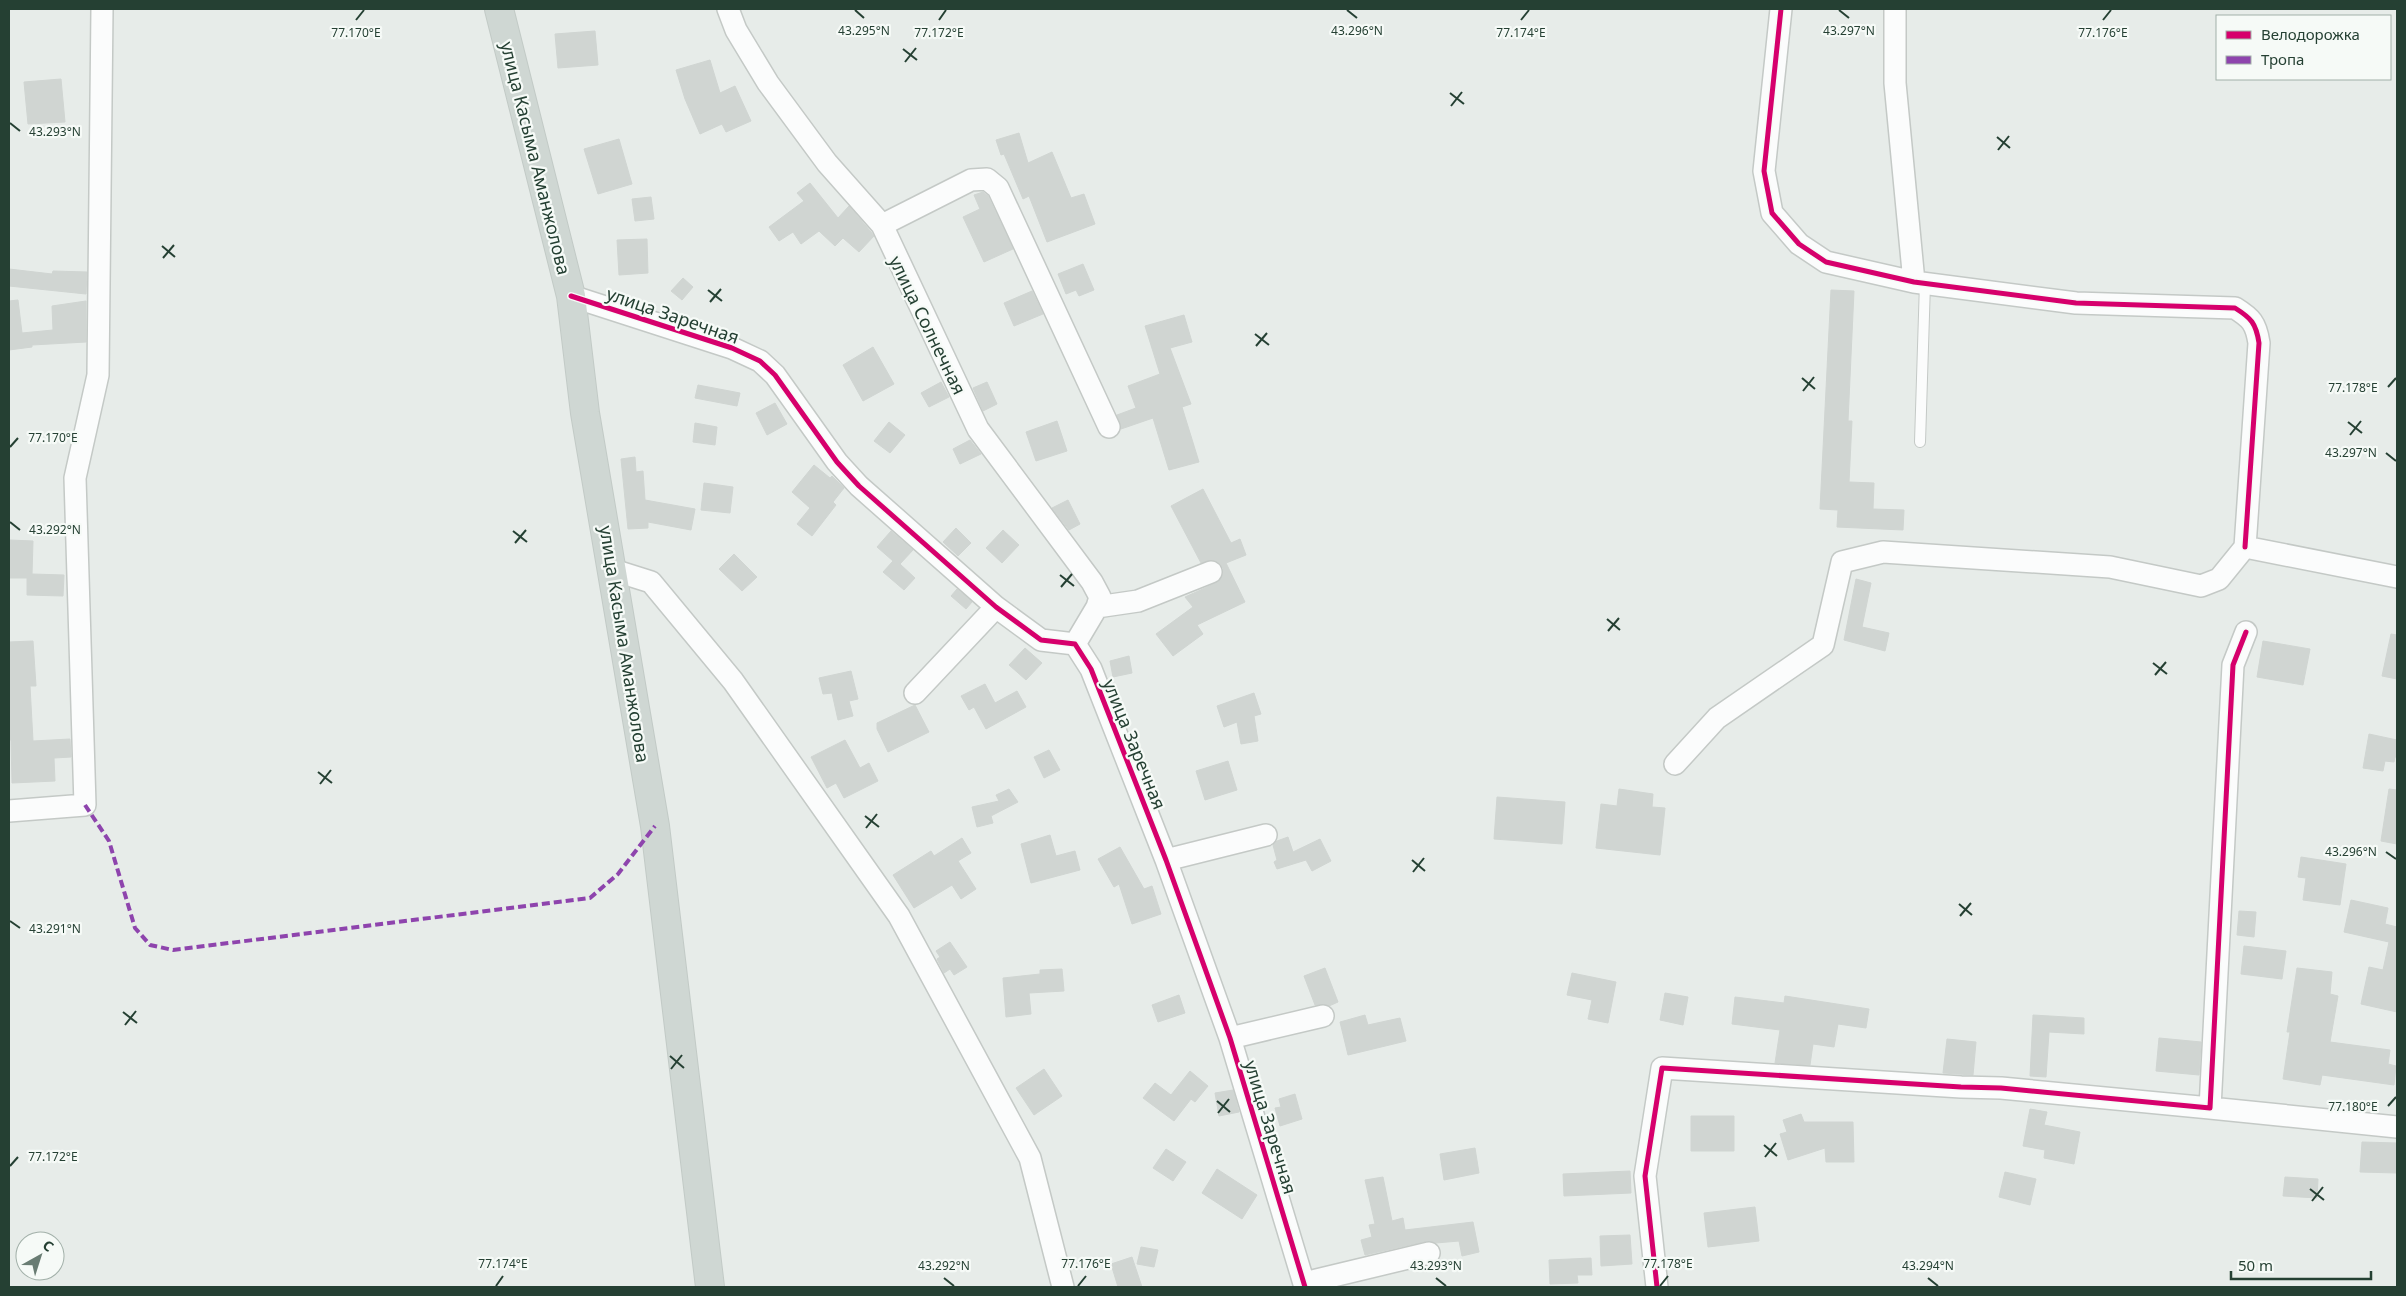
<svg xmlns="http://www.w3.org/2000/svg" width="2406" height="1296" font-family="'Noto Sans',sans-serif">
<rect width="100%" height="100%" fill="#e7ece9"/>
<path fill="#d0d5d2" stroke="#d0d5d2" d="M595 31 598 65 558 68 555 34Z
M710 60 720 93 735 86 751 121 726 132 722 124 700 134 685 99 676 70Z
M61 79 65 122 28 124 24 82Z
M1019 133 1028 163 1052 152 1071 198 1084 194 1095 224 1047 242 1029 196 1023 199 1004 154 1001 155 996 140Z
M619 139 632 184 598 194 584 149Z
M810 183 838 218 849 206 871 232 874 236 859 252 843 238 835 246 819 231 801 244 793 232 779 241 769 227 804 201 797 193Z
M983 192 988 196 1013 249 984 262 963 217 980 209 974 195Z
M651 197 654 219 635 221 632 199Z
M647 239 648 273 619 275 617 240Z
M1083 264 1094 290 1079 296 1076 290 1066 294 1058 274Z
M9 269 52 274 53 271 87 272 86 294 9 286Z
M683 278 693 287 682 300 671 291Z
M1831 290 1854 291 1848 421H1852L1849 482 1874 483 1873 509 1904 510 1903 530 1837 527 1838 510 1820 509Z
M1032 291 1043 314 1014 326 1004 303Z
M18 300 22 333 53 330 52 306 86 301V342L32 345V347L9 350V301Z
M1184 315 1192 342 1170 348 1191 404 1182 407 1199 462 1169 470 1153 418 1121 429 1117 415 1136 408 1128 386 1160 374 1145 326Z
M873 347 894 384 863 401 843 365Z
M941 382 949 397 929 407 921 393Z
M987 382 997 404 983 411 973 388Z
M698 385 740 393 737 406 695 398Z
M775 403 787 424 767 435 756 413Z
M1057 421 1067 451 1036 461 1026 432Z
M889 422 905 435 890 453 874 441Z
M695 423 717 427 715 445 693 442Z
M970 440 981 454 960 464 953 449Z
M635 457 636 472 643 471 645 500 695 509 691 530 648 522V528L628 529 621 459Z
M814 465 830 478 832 476 844 488 833 502 836 505 812 536 797 524 810 508 792 492Z
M704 483 733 487 730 513 701 510Z
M1203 489 1231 543 1240 539 1246 555 1226 563 1245 602 1197 625 1203 634 1173 656 1156 634 1193 607 1185 597 1216 583 1223 574V568L1218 562 1212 560 1201 563 1171 506Z
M1068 500 1080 524 1069 530 1052 508Z
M956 528 971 543 958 556 943 542Z
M1003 530 1019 545 1002 563 986 548Z
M891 531 913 550 900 564 915 578 904 590 883 572 893 561 877 547Z
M9 540 33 541 32 574 64 575 63 596 27 595V578H9Z
M734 554 757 577 742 591 719 569Z
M1856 579 1871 583 1862 627 1889 633 1885 651 1844 640Z
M957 589 972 602 966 609 951 596Z
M2391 634 2397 635V679L2382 676Z
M33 641 36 686H30L33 741 70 739 71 757 54 758 55 781 12 783 11 740H9V642Z
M2263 641 2310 649 2303 685 2257 677Z
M1025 648 1042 663 1026 680 1009 665Z
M1129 656 1132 673 1113 677 1110 661Z
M851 671 858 699 849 701 853 716 838 720 832 693 823 694 819 678Z
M985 684 995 703 1017 691 1026 707 986 729 974 707 969 710 961 696Z
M1254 693 1261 714 1254 716 1258 741 1241 744 1237 722 1224 727 1217 706Z
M915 705 929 732 888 752 877 729V723Z
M2369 734 2397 740V757H2395L2394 762 2385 761 2383 771 2363 768Z
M845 740 860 768 869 763 878 781 844 798 836 783 827 788 811 757Z
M1049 750 1060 770 1044 778 1034 757Z
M1228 761 1237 790 1205 800 1196 771Z
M1009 789 1018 802 991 816 993 823 977 827 972 807 999 801 996 795Z
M1619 789 1653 794 1652 807 1665 808 1660 855 1596 848 1601 804 1617 806Z
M2389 789 2397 790V844L2381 841Z
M1497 797 1565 802 1562 844 1494 839Z
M1050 835 1056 856 1075 851 1080 870 1031 883 1021 844Z
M1288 837 1293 852 1320 839 1331 861 1312 871 1306 860 1277 869 1274 862 1277 860 1273 845 1277 841Z
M962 838 971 853 958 861 976 889 961 899 952 885 914 908 893 875 931 851 934 856Z
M1120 847 1144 889 1152 886 1161 914 1132 924 1119 884 1114 887 1098 859Z
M2301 857 2346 864 2340 905 2303 900 2306 878 2298 877Z
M2351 900 2388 908 2385 924 2397 927V1012L2361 1004 2369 967 2383 970 2389 942 2344 932Z
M2239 911 2256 912 2254 937 2237 935Z
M950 942 967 967 954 975 950 969 944 973 937 959 940 957 936 951Z
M2244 946 2286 951 2282 979 2241 974Z
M1325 968 1338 1002 1329 1006 1315 1005 1304 976Z
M2297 968 2332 972 2330 994 2338 996 2330 1042 2390 1050 2388 1064 2396 1066 2394 1085 2322 1075 2320 1085 2283 1079 2290 1032H2287Z
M1062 969 1064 991 1029 993 1031 1014 1006 1017 1003 978 1040 974V970Z
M1572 973 1616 982 1608 1023 1588 1019 1592 1000 1567 995Z
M1665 993 1688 997 1683 1025 1660 1020Z
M1179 995 1185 1013 1158 1022 1152 1005Z
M1785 996 1869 1009 1866 1028 1838 1024 1834 1047 1813 1044 1810 1065 1775 1063 1780 1030 1732 1024 1735 997 1784 1003Z
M1365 1015 1368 1025 1400 1018 1406 1041 1348 1055 1340 1022Z
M2033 1015 2084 1018V1034L2049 1032 2046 1077 2030 1076Z
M2159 1038 2201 1042 2199 1075 2156 1071Z
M1947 1039 1976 1042 1973 1075 1943 1073Z
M1044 1069 1062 1096 1034 1115 1016 1088Z
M1190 1071 1208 1086 1195 1102 1191 1099 1174 1121 1143 1098 1155 1083 1171 1095Z
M1233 1090 1239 1112 1219 1116 1215 1093Z
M1295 1094 1302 1119 1280 1126 1275 1108 1281 1107 1279 1099Z
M2030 1109 2047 1112 2044 1125 2080 1132 2074 1164 2044 1158 2045 1150 2023 1146Z
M1801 1114 1804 1122H1853L1854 1162H1826L1825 1148 1788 1160 1780 1134 1787 1132 1783 1120Z
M1691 1116H1734V1151H1691Z
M2362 1142 2397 1143V1173L2360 1172Z
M1475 1148 1479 1173 1444 1180 1440 1154Z
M1166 1149 1186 1162 1173 1181 1153 1168Z
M1217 1169 1257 1195 1242 1219 1202 1193Z
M1630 1171 1631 1193 1564 1196 1563 1174Z
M2005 1172 2036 1179 2030 1205 1999 1197Z
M1383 1177 1392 1221 1403 1218 1405 1230 1473 1222 1479 1252 1462 1256 1459 1241 1436 1243 1427 1241 1365 1255 1361 1240 1372 1237 1369 1225 1375 1224 1365 1180Z
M2285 1177 2318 1179 2317 1198 2283 1196Z
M1755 1207 1759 1241 1708 1247 1704 1213Z
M1630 1235 1632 1264 1601 1266 1600 1236Z
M1141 1247 1158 1250 1154 1267 1137 1264Z
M1132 1257 1142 1287H1118L1111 1264Z
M1591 1258 1592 1275H1577L1578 1283 1550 1284 1549 1260Z"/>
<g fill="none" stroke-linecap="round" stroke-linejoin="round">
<defs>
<path id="lane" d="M1920 442 1925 283"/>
<path id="street" d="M728 9 736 30 768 83 827 163 882 225 978 429 1092 582 1100 597 1097 607 1075 644
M1781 9 1764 171 1772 213 1799 244 1826 262 1914 282 2076 303 2235 308C2251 318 2256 323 2259 343L2245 547
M1895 9V83L1914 282
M882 225 971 180 987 179 998 188 1109 427
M571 296 732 348 760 361 775 375 837 462 859 486 996 607 1041 640 1075 644 1091 669 1166 860 1230 1038 1305 1287
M613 570 651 582 733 681 899 916 1030 1158 1063 1287
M1097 607 1138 601 1211 572
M915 693 996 607
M1675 764 1717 718 1823 645 1842 562 1883 552 2110 567 2201 586 2219 579 2245 547 2397 577
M9 811 85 805 75 478 98 375 102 9
M1166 860 1266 835
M1230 1038 1323 1016
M2210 1108 2397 1127
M1304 1283 1429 1253
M1657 1287 1645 1176 1662 1068 1961 1087 2001 1088 2210 1108 2233 665 2246 632"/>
<path id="primary" d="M499 9 571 296 585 413 655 826 710 1287"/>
</defs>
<use href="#lane" stroke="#c4c9c6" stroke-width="12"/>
<use href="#street" stroke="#c4c9c6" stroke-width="24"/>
<use href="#primary" stroke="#c2cac6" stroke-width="30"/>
<use href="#lane" stroke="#fbfcfc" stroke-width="10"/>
<use href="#street" stroke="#fbfcfc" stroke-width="21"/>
<use href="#primary" stroke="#cfd7d3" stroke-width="28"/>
<path stroke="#8e44ad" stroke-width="4" stroke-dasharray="8 4" stroke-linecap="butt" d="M85 805 109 841 135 928 150 945 173 950 590 898 618 874 655 826"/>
<defs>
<path id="cycleway" d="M1781 9 1764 171 1772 213 1799 244 1826 262 1914 282 2076 303 2235 308C2251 318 2256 323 2259 343L2245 547
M571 296 732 348 760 361 775 375 837 462 859 486 996 607 1041 640 1075 644 1091 669 1166 860 1230 1038 1305 1287
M1657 1287 1645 1176 1662 1068 1961 1087 2001 1088 2210 1108 2233 665 2246 632"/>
</defs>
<use href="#cycleway" stroke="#f6faf7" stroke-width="8"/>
<use href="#cycleway" stroke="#d6006c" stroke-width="5"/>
</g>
<path fill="none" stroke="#254033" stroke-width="2" d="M855 10 864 18M1347 10 1357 18M1839 10 1849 18M356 20 364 10M939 20 946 10M1521 20 1529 10M2103 20 2111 10M903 49 917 60M905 62 916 48M1450 93 1464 104M1451 106 1462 92M10 123 20 131M1997 137 2010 148M1998 150 2009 136M162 246 175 257M163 258 174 245M708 290 722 301M710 302 721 289M1255 334 1269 345M1256 346 1267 333M1802 378 1815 389M2388 387 2396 378M1803 391 1814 377M2348 422 2362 433M2350 435 2361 421M10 447 18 438M2386 453 2396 461M10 522 20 530M513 531 527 542M515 543 526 530M1060 575 1074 586M1061 587 1072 574M1607 619 1620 630M1608 631 1619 618M2153 663 2167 674M2155 675 2166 662M318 772 332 783M320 784 331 770M865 816 879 827M866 828 877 814M2386 852 2396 859M1412 860 1425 871M1413 872 1424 858M1959 904 1972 915M1960 916 1971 903M10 921 20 928M123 1012 137 1023M125 1025 136 1011M670 1056 684 1068M671 1069 682 1055M1217 1101 1230 1112M2388 1106 2396 1097M1218 1113 1229 1099M1764 1145 1777 1156M1765 1157 1776 1143M10 1166 18 1157M2310 1189 2324 1200M2312 1201 2323 1187M944 1278 954 1286M1436 1278 1446 1286M1928 1278 1938 1286M496 1286 503 1276M1078 1286 1086 1276M1660 1286 1668 1276"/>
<g text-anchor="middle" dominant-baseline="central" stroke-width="4.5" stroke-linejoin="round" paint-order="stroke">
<g font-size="18" fill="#254033" stroke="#f6faf7">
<text transform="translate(536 158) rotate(76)">улица Касыма Аманжолова</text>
<text transform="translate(673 315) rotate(19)">улица Заречная</text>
<text transform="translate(928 325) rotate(64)">улица Солнечная</text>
<text transform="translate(625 644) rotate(81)">улица Касыма Аманжолова</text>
<text transform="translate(1135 744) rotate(68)">улица Заречная</text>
<text transform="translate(1271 1127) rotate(73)">улица Заречная</text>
</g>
</g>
<g font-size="12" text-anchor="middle" fill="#254033" stroke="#f6faf7" stroke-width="4.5" stroke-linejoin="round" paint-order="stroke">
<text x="864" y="35">43.295°N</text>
<text x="1357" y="35">43.296°N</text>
<text x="1849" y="35">43.297°N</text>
<text x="356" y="37">77.170°E</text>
<text x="939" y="37">77.172°E</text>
<text x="1521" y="37">77.174°E</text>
<text x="2103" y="37">77.176°E</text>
<text x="55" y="136">43.293°N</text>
<text x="2353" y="392">77.178°E</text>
<text x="53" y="442">77.170°E</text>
<text x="2351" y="457">43.297°N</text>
<text x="55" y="534">43.292°N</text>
<text x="2351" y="856">43.296°N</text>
<text x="55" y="933">43.291°N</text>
<text x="2353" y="1111">77.180°E</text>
<text x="53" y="1161">77.172°E</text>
<text x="503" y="1268">77.174°E</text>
<text x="1086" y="1268">77.176°E</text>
<text x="1668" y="1268">77.178°E</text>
<text x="944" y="1270">43.292°N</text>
<text x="1436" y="1270">43.293°N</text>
<text x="1928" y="1270">43.294°N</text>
</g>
<rect width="2406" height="1296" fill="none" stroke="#254033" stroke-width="20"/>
<rect x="2216" y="15" width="175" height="65" fill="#f6faf7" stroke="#a2b0a9"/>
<rect x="2226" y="31" width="25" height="8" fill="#d6006c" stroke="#a2b0a9"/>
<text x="2261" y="40" font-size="15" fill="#254033">Велодорожка</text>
<rect x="2226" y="56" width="25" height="8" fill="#8e44ad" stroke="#a2b0a9"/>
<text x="2261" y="65" font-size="15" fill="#254033">Тропа</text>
<g transform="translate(40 1256) rotate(39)"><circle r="24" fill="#f6faf7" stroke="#a2b0a9"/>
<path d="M0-4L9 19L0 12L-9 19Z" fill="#697c73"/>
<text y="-8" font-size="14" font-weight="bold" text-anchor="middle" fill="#254033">С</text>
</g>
<path d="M2231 1271v8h140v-8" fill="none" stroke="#254033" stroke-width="2.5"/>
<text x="2238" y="1271" font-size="15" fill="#254033" stroke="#f6faf7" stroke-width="4" paint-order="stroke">50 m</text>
</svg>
